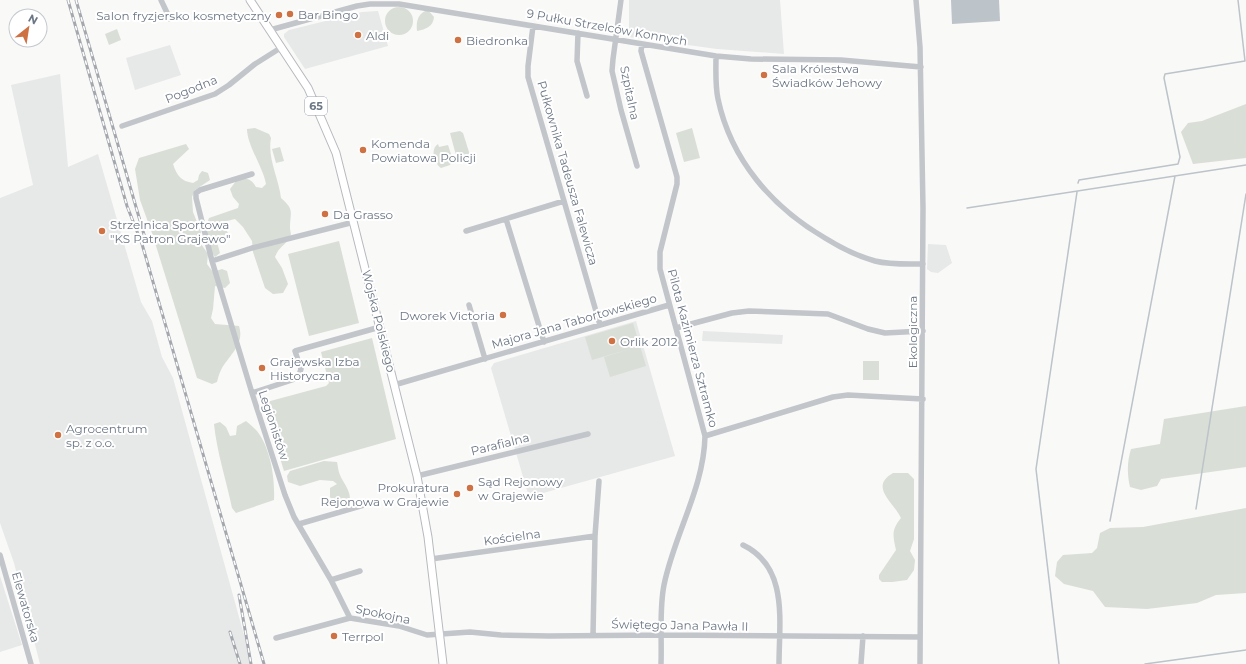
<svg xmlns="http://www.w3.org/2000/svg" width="1246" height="664" font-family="Montserrat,sans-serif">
<rect width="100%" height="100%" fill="#f9f9f8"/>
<path fill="#e7e8e8" d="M629 0H780L784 54 717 49 629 37Z
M378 11 388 46 305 69 284 37V34L289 30 362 12Z
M170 45 181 75 135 90 126 58Z
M60 74 68 167 98 154 141 302 152 321 162 357 173 378 252 664H40L14 563 0 523V198L33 185 11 85Z
M928 244 946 245 952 263 938 273 931 272 927 269Z
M636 321 675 456 529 497 491 368 494 363Z
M703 331 783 335 782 344 702 341Z
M0 576 22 645 0 652Z"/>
<path fill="#d9ded7" d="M385 21a14 14 0 1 1 28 0a14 14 0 1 1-28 0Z
M428 10 434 17C433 27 426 29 417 31 416 21 418 13 428 10Z
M117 29 121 40 109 45 105 34Z
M1246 104V158L1193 164 1181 132 1188 123 1202 121Z
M255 128 269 134 271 138C267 158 279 179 281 198 295 210 290 212 290 228 290 232 292 234 290 237 285 246 279 246 275 257L282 268 288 284 283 293 273 294 265 288 253 252 252 241 243 227 235 219 227 221 224 227 228 233V238L217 242 220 253 215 257C208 249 205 227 209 218L238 208 239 204 233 197 230 189 236 181C245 177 251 178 256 187L262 188 266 184C263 167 247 145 247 129Z
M692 128 700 158 684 162 676 133Z
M460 131 463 133 470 155 467 160 460 162 457 159 450 133Z
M186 144 189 149 173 164C177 176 181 181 193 183L198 180 199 175 202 171 208 173 210 180 195 190 192 197 193 212 201 232 199 241 208 254 207 264 213 272 222 269 227 271 230 283 225 288 215 286 213 309 211 318 215 324 239 326C245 345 229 355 221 370 219 374 218 378 217 382L212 384 197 378 152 233 140 200 135 169 139 158Z
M438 144 439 147 448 145 453 160 450 165 441 168C434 163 430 149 438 144Z
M280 147 284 161 276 163 272 149Z
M339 241 359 323 309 336 288 254Z
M633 323 640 346 592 360 585 337Z
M372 338 396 439 284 471 263 403 326 386 329 383 321 352Z
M640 346 646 366 610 377 604 357Z
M863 361H879V380H863Z
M1246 406V467L1161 479 1157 486 1141 490 1130 487C1127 474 1127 462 1131 449L1160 444 1164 419Z
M246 421C250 424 254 428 257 431 271 449 275 479 274 500L236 513 232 508C226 479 217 453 214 424L220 422 226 427 230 436 236 435 237 426Z
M324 461 337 462C338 466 338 471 340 475 344 485 356 496 346 507L337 505 330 497V488L337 484 333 481 320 480 300 486 288 482 287 476 290 471Z
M893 473H908L914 479V539L910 551 915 560 914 570 907 580 892 582H882L879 579V575L896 550C893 536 891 530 901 518 893 501 869 487 893 473Z
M1246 508V593L1216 595 1197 603 1147 609 1105 607 1093 591 1064 584 1055 576 1057 562 1063 555 1092 553 1097 548 1100 533 1110 528 1143 527Z"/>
<path fill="#bcc3c9" d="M951 0H999L1000 21 952 24Z"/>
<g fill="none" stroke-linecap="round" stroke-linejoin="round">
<path stroke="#bcc3c9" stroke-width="1.5" d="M1078 183 1079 180 1178 164 1180 157 1164 78 1165 74 1245 61 1238 0
M967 208 1246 165
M1196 509 1246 194
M1110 521 1175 176
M1059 664 1036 469 1077 192
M1145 664 1246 650"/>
<defs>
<path id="major" d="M250 0 308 88 336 153 417 476 428 537 443 664"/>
</defs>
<use href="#major" stroke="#b6b9bd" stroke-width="9"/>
<path stroke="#c2c5c9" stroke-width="5.5" d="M161 0 170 19
M621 0 613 59 612 71 621 110 637 166
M916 0 920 47 923 208 920 664
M533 26 528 66V77L600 325
M270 30 357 6 370 4H399L716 56 751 59 841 60 921 67
M578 33 577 61 587 96
M642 44 641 51 677 177V184L660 252V269L705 436C704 488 674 535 664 585 659 610 662 638 661 664
M716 56C716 70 715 85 718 99 731 160 772 207 825 238 841 248 857 256 875 261 891 265 907 264 923 264
M122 126 215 94 229 85 255 64 282 47
M252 174 200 190 196 193V198L212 261 252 393 285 495 294 517 331 580 350 618
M506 219 544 342
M466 231 564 201
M212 261 252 248 354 222
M469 305 485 359
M676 328 732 313 749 311 828 314 868 329 885 333 923 331
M394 385 669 305
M252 393 298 378 301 369 295 351 380 327
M705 436 833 397 848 395 923 399
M417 476 588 434
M299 524 371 503
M743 545C789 567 779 622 779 664
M0 555 31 664
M431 559 595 536
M331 580 360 571
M593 635 595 536 599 481
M276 638 350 618 399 626 427 635 470 632 501 635 549 636 661 635 920 637
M861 664 863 636"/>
<use href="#major" stroke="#fff" stroke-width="7"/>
<defs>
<path id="rail" d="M68 0 127 206 142 244 264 664
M76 0 145 238
M239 595 251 664
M230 632 240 664"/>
</defs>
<use href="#rail" stroke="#a4a8ae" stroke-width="3"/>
<use href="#rail" stroke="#fff" stroke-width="1.5" stroke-dasharray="4.5" stroke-linecap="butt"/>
</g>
<g fill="#ce7243" stroke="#fff" stroke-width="1.5">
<circle cx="290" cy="14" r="4"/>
<circle cx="279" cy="15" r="4"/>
<circle cx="358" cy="35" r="4"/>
<circle cx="458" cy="40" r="4"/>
<circle cx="764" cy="75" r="4"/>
<circle cx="363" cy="150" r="4"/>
<circle cx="325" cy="214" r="4"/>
<circle cx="102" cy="231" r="4"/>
<circle cx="503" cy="315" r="4"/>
<circle cx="612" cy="341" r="4"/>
<circle cx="262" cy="368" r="4"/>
<circle cx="58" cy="435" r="4"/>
<circle cx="470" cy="488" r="4"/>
<circle cx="457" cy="494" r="4"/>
<circle cx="334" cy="636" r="4"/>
</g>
<g text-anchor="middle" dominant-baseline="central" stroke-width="4" stroke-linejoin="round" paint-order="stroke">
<rect fill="#fff" stroke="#98a0aa" stroke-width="1" x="305" y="97" width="22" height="18" rx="3"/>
<g font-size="11" font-weight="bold" fill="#6c7785">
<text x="316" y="106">65</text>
</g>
<g font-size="12" fill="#6c7785" stroke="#fff" text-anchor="start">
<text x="298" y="14">Bar Bingo</text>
<text x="271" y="15" text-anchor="end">Salon fryzjersko kosmetyczny</text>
<text x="366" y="35">Aldi</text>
<text x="466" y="40">Biedronka</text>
<text x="772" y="68">Sala Królestwa<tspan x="772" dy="14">Świadków Jehowy</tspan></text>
<text x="371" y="143">Komenda<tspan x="371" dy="14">Powiatowa Policji</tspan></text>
<text x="333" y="214">Da Grasso</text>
<text x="110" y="224">Strzelnica Sportowa<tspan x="110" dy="14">"KS Patron Grajewo"</tspan></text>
<text x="495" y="315" text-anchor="end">Dworek Victoria</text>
<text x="620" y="341">Orlik 2012</text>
<text x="270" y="361">Grajewska Izba<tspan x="270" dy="14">Historyczna</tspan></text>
<text x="66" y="428">Agrocentrum<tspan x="66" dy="14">sp. z o.o.</tspan></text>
<text x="478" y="481">Sąd Rejonowy<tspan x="478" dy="14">w Grajewie</tspan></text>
<text x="449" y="487" text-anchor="end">Prokuratura<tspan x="449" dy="14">Rejonowa w Grajewie</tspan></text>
<text x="342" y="636">Terrpol</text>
</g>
<g font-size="12" fill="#6c7785" stroke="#fff">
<text transform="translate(607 27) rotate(10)">9 Pułku Strzelców Konnych</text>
<text transform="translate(191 89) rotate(-22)">Pogodna</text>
<text transform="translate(630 93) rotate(78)">Szpitalna</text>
<text transform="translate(568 173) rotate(74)">Pułkownika Tadeusza Falewicza</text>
<text transform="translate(379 321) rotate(76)">Wojska Polskiego</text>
<text transform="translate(574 321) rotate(-16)">Majora Jana Tabortowskiego</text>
<text transform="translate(912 332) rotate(-90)">Ekologiczna</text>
<text transform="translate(693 348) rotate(75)">Pilota Kazimierza Sztramko</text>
<text transform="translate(274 425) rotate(72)">Legionistów</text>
<text transform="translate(500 444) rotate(-14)">Parafialna</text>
<text transform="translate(512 537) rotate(-8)">Kościelna</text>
<text transform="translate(26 607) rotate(74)">Elewatorska</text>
<text transform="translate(383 614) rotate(12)">Spokojna</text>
<text transform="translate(680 625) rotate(1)">Świętego Jana Pawła II</text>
</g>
</g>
<g transform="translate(28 28) rotate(30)"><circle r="19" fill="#ffffff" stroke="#c4c9ce"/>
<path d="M0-3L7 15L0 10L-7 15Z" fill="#ce7243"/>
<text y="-6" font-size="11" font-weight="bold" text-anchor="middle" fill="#6c7785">N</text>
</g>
</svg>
